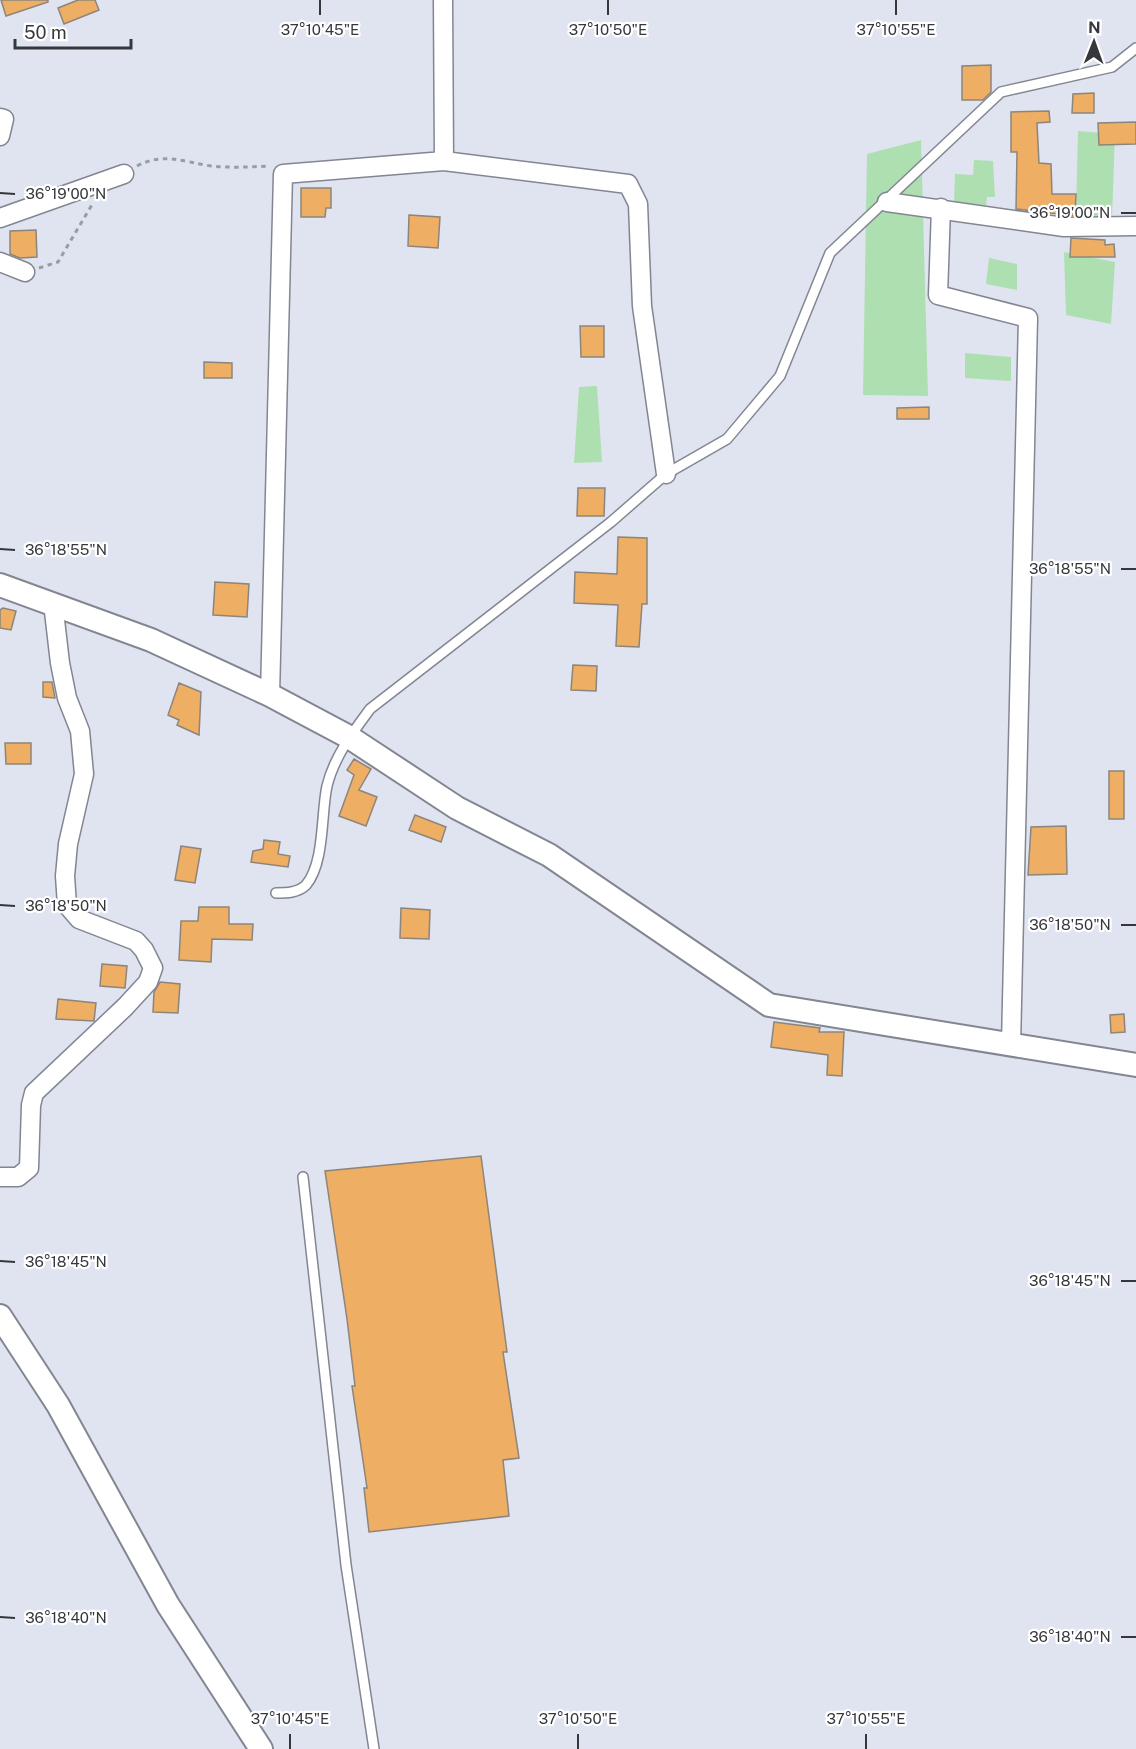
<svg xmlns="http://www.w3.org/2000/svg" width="1136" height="1749" font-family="'Public Sans',sans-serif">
<rect width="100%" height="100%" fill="#dfe4f0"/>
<path fill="#aedfb0" d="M1078 131 1115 134 1112 218 1076 214Z
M921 140 928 396 863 395 867 154Z
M974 160 993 161 995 197H987L986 205 954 204 955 174 973 175Z
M1064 252 1115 262 1111 324 1066 315Z
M989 258 1017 264V290L986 284Z
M965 353 1011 357V381L965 378Z
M597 386 602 462 574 463 579 387Z"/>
<path fill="#eeae63" stroke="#8d857c" stroke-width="1.5" d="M1 0H48V2L6 16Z
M78 0H95L99 10 64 24 58 8Z
M991 65V92L983 100H962V66Z
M1094 93V113H1072L1073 94Z
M1049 111 1050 122 1037 123 1039 163 1051 164 1052 194H1076L1075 216 1016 209 1017 152H1011V112Z
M1136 122V144L1099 145 1098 123Z
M301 188H331V208H326L325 217H301Z
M409 215 440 217 438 248 408 246Z
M36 230 37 257 20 258 10 254V231Z
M1071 238 1105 240V245L1114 244 1115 257H1070Z
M580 326H604V357H581Z
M204 362 232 363V378H204Z
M929 407V419H897V408Z
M578 488H605L604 516H577Z
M618 537 647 538V604H642L639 647 616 646 618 605 574 603 575 572 617 574Z
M215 582 249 584 247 617 213 615Z
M3 608 16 611 11 630 0 628V610Z
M573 665 597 666 596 691 571 690Z
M43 682H52L55 698 43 697Z
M179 683 201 692 199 735 177 725 179 720 168 715Z
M5 743H31V764H6Z
M354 759 371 769 359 790 377 797 366 826 339 816 354 775 347 770Z
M1109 771H1124V819H1109Z
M415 815 446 827 441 842 409 830Z
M1066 826 1067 874 1028 875 1031 827Z
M264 840 280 842 278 854 290 856 288 867 251 862 253 851 263 849Z
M181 846 201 849 195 883 175 880Z
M199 907H229V924H253L252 940 212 939 211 962 179 960 181 921H198Z
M401 908 430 910 429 939 400 938Z
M102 964 127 966 125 988 100 986Z
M160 982 180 984 178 1013 153 1012 154 992Z
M58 999 96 1003 94 1021 56 1019Z
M1124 1014 1125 1032 1111 1033 1110 1015Z
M774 1022 820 1028 819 1032H844L842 1076 827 1075 828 1055 771 1047Z
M481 1156 507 1352H503L519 1458 503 1460 509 1516 369 1532 364 1488H367L352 1386H355L347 1319 325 1171Z"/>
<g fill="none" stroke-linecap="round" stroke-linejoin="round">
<defs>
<path id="service" d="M276 893C286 893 298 893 306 885 325 863 321 812 327 786 334 757 353 732 370 709L611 522 666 474 727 439 780 376 830 253 1001 92 1112 67 1136 48
M303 1177 346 1565 374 1749"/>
<path id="minor" d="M0 118 4 119 0 136
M444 161 628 184 638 204 642 306 666 474
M887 202 1064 227 1136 226
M941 208 938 295 1028 318 1011 1045
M0 218 124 174
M0 262 25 272
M270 695 283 174 444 161 443 0
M0 1177H18L29 1168 31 1105 34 1093 125 1007 148 982 153 968 144 950 136 941 79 919 67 905 65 876 68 844 84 774 80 731 67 698 60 663 53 603"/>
<path id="tertiary" d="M0 585 151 640 270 695 349 737 457 808 549 855 769 1005 1136 1065
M0 1316 58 1405 168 1605 261 1749"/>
</defs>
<use href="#service" stroke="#828691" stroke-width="12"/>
<use href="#minor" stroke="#828691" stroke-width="21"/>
<use href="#tertiary" stroke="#828691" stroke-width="26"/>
<path stroke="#999ca6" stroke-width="3" stroke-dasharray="4.5 4.5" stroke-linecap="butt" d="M137 166C163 152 184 162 211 166 230 168 250 167 269 166
M39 268 58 262 93 203"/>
<use href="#service" stroke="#fff" stroke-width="9"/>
<use href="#minor" stroke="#fff" stroke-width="18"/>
<use href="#tertiary" stroke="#fff" stroke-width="22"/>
</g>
<path fill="none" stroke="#35373c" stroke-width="2" d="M320 15V0M608 15V0M896 15V0M0 193 15 194M1121 213H1136M0 549 15 550M1121 569H1136M0 905 15 906M1121 925H1136M0 1261 15 1262M1121 1281H1136M0 1617 15 1618M1121 1637H1136M290 1749V1734M578 1749V1734M866 1749V1734"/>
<g font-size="15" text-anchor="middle" fill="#35373c" stroke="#fff" stroke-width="4.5" stroke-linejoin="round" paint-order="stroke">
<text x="320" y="35">37°10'45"E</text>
<text x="608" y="35">37°10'50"E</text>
<text x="896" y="35">37°10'55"E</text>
<text x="66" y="199">36°19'00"N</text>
<text x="1070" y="218">36°19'00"N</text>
<text x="66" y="555">36°18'55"N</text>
<text x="1070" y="574">36°18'55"N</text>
<text x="66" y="911">36°18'50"N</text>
<text x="1070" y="930">36°18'50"N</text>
<text x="66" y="1267">36°18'45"N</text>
<text x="1070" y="1286">36°18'45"N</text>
<text x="66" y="1623">36°18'40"N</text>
<text x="1070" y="1642">36°18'40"N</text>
<text x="290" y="1724">37°10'45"E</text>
<text x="578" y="1724">37°10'50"E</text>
<text x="866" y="1724">37°10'55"E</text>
</g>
<g transform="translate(1094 42) rotate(1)" stroke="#ffffff" stroke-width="4.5" paint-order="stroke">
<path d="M0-4.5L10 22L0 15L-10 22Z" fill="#35373c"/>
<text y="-9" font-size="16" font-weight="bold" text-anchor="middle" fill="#35373c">N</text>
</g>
<path d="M15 39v9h116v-9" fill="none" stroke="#35373c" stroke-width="3"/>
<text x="24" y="39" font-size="18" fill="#35373c" stroke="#ffffff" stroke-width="4.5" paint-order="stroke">50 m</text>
</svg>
